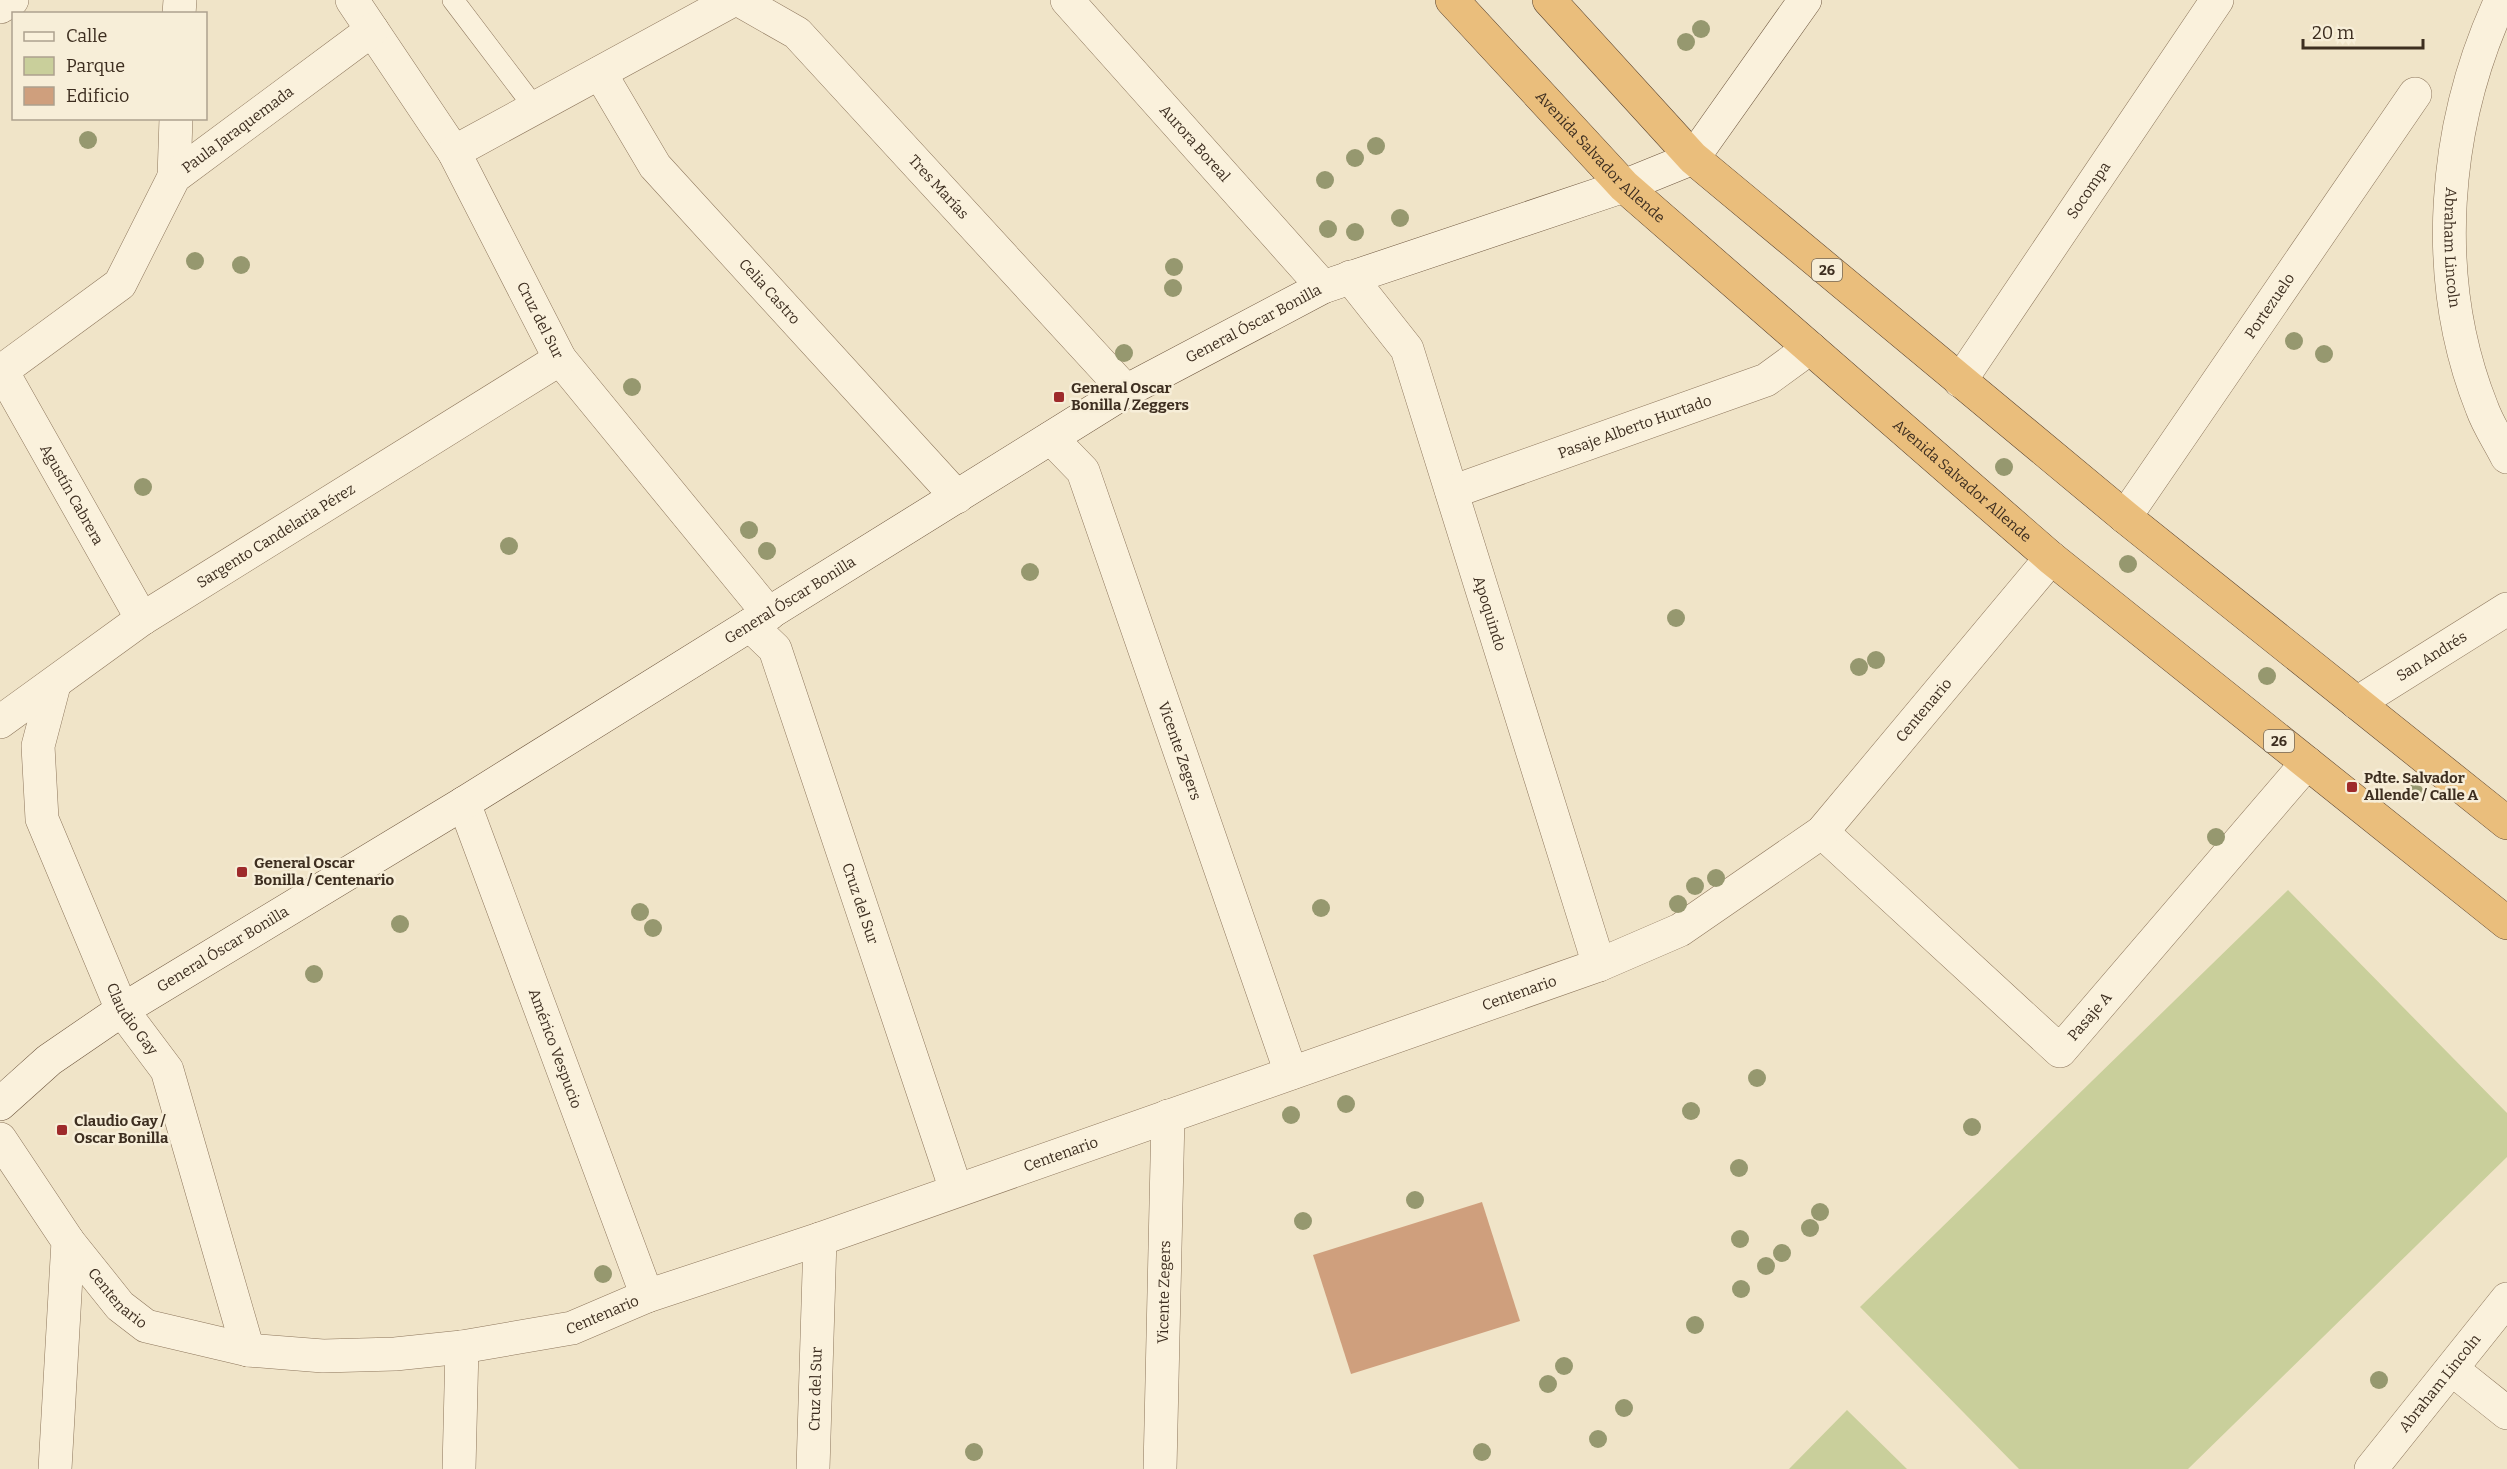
<svg xmlns="http://www.w3.org/2000/svg" width="2507" height="1469" font-family="Bitter,serif">
<rect width="100%" height="100%" fill="#f0e4c8"/>
<path fill="#c9cf9b" d="M2288 890 2507 1113V1157L2188 1469H2019L1860 1307Z
M1847 1410 1907 1469H1789Z"/>
<path fill="#cf9f7d" d="M1482 1202 1520 1321 1351 1374 1313 1255Z"/>
<g fill="none" stroke-linecap="round" stroke-linejoin="round">
<defs>
<path id="service" d="M453 0 535 108"/>
<g id="minor">
<path id="s1" d="M352 0 454 152 560 359 769 614"/>
<path id="s2" d="M739 0 797 33 1126 391"/>
<path id="s3" d="M1067 0 1323 287"/>
<path id="s4" d="M2501 0C2443 125 2430 278 2482 408 2488 425 2499 441 2507 457"/>
<path d="M0 7 12 0"/>
<path d="M179 14 180 0"/>
<path id="s5" d="M600 73 655 166 957 497"/>
<path d="M454 152 733 0"/>
<path d="M174 177 176 118"/>
<path id="s6" d="M1350 277 1407 349 1599 965"/>
<path id="s7" d="M2 371 142 619"/>
<path id="s8" d="M0 372 120 284 174 177 372 30"/>
<path id="s9" d="M1960 381 2217 0"/>
<path id="s10" d="M1051 438 1083 471 1291 1073"/>
<path id="s11" d="M1452 492 1766 380 1810 348"/>
<path id="s12" d="M2125 517 2415 94"/>
<path id="s13" d="M750 625 775 649 956 1190"/>
<path id="s14" d="M54 685 38 746 42 819 122 1010 167 1070 248 1350"/>
<path id="s15" d="M2357 703 2507 609"/>
<path id="s16" d="M0 722 142 619 560 359"/>
<path id="s17" d="M464 803 647 1296"/>
<path id="s18" d="M1822 832 2060 1051 2307 763"/>
<path id="s19" d="M68 1241 120 1306 146 1326 248 1350 323 1356 395 1354 462 1347 572 1328 647 1296 820 1239 1599 965 1680 930 1822 832 2051 558"/>
<path d="M2453 1370 2507 1413"/>
<path d="M459 1469 462 1347"/>
<path id="s20" d="M813 1469 820 1239"/>
<path id="s21" d="M1160 1469 1168 1116"/>
<path id="s22" d="M2371 1469 2507 1299"/>
</g>
<path id="tertiary" d="M0 1139 68 1241 55 1469"/>
<g id="secondary">
<path id="s23" d="M0 1104 49 1060 122 1010 464 803 1126 391 1323 287 1624 186 1693 158 1805 0"/>
</g>
<g id="trunk">
<path id="s24" d="M1452 0 1624 186 2051 558 2507 923"/>
<path d="M1549 0 1693 158 2125 517 2507 823"/>
</g>
</defs>
<use href="#service" stroke="#8d765c" stroke-width="22"/>
<use href="#minor" stroke="#8d765c" stroke-width="34"/>
<use href="#tertiary" stroke="#8d765c" stroke-width="34"/>
<use href="#secondary" stroke="#6f573f" stroke-width="34"/>
<use href="#trunk" stroke="#5b4430" stroke-width="34"/>
<use href="#service" stroke="#faf1dc" stroke-width="21"/>
<use href="#minor" stroke="#faf1dc" stroke-width="33"/>
<use href="#tertiary" stroke="#faf1dc" stroke-width="33"/>
<use href="#secondary" stroke="#faf1dc" stroke-width="33"/>
<use href="#trunk" stroke="#eabe7c" stroke-width="33"/>
</g>
<g fill="#96986f">
<circle cx="1701" cy="29" r="9"/>
<circle cx="1686" cy="42" r="9"/>
<circle cx="88" cy="140" r="9"/>
<circle cx="1376" cy="146" r="9"/>
<circle cx="1355" cy="158" r="9"/>
<circle cx="1325" cy="180" r="9"/>
<circle cx="1400" cy="218" r="9"/>
<circle cx="1328" cy="229" r="9"/>
<circle cx="1355" cy="232" r="9"/>
<circle cx="195" cy="261" r="9"/>
<circle cx="241" cy="265" r="9"/>
<circle cx="1174" cy="267" r="9"/>
<circle cx="1173" cy="288" r="9"/>
<circle cx="2294" cy="341" r="9"/>
<circle cx="1124" cy="353" r="9"/>
<circle cx="2324" cy="354" r="9"/>
<circle cx="632" cy="387" r="9"/>
<circle cx="2004" cy="467" r="9"/>
<circle cx="143" cy="487" r="9"/>
<circle cx="749" cy="530" r="9"/>
<circle cx="509" cy="546" r="9"/>
<circle cx="767" cy="551" r="9"/>
<circle cx="2128" cy="564" r="9"/>
<circle cx="1030" cy="572" r="9"/>
<circle cx="1676" cy="618" r="9"/>
<circle cx="1876" cy="660" r="9"/>
<circle cx="1859" cy="667" r="9"/>
<circle cx="2267" cy="676" r="9"/>
<circle cx="2415" cy="793" r="9"/>
<circle cx="2216" cy="837" r="9"/>
<circle cx="1716" cy="878" r="9"/>
<circle cx="1695" cy="886" r="9"/>
<circle cx="1678" cy="904" r="9"/>
<circle cx="1321" cy="908" r="9"/>
<circle cx="640" cy="912" r="9"/>
<circle cx="400" cy="924" r="9"/>
<circle cx="653" cy="928" r="9"/>
<circle cx="314" cy="974" r="9"/>
<circle cx="1757" cy="1078" r="9"/>
<circle cx="1346" cy="1104" r="9"/>
<circle cx="1691" cy="1111" r="9"/>
<circle cx="1291" cy="1115" r="9"/>
<circle cx="1972" cy="1127" r="9"/>
<circle cx="1739" cy="1168" r="9"/>
<circle cx="1415" cy="1200" r="9"/>
<circle cx="1820" cy="1212" r="9"/>
<circle cx="1303" cy="1221" r="9"/>
<circle cx="1810" cy="1228" r="9"/>
<circle cx="1740" cy="1239" r="9"/>
<circle cx="1782" cy="1253" r="9"/>
<circle cx="1766" cy="1266" r="9"/>
<circle cx="603" cy="1274" r="9"/>
<circle cx="1741" cy="1289" r="9"/>
<circle cx="1695" cy="1325" r="9"/>
<circle cx="1564" cy="1366" r="9"/>
<circle cx="2379" cy="1380" r="9"/>
<circle cx="1548" cy="1384" r="9"/>
<circle cx="1624" cy="1408" r="9"/>
<circle cx="1598" cy="1439" r="9"/>
<circle cx="974" cy="1452" r="9"/>
<circle cx="1482" cy="1452" r="9"/>
</g>
<g fill="#9e2a2b" stroke="#f7eed8" stroke-width="2">
<rect x="1053" y="391" width="12" height="12" rx="3"/>
<rect x="2346" y="781" width="12" height="12" rx="3"/>
<rect x="236" y="866" width="12" height="12" rx="3"/>
<rect x="56" y="1124" width="12" height="12" rx="3"/>
</g>
<g text-anchor="middle" dominant-baseline="central" stroke-width="5" stroke-linejoin="round" paint-order="stroke">
<g fill="#f7eed8" stroke="#756857" stroke-width="1.5">
<rect x="1812" y="259" width="30" height="22" rx="4.5"/>
<rect x="2264" y="730" width="30" height="22" rx="4.5"/>
</g>
<g font-size="14" font-weight="bold" fill="#3d2e20">
<text x="1827" y="270">26</text>
<text x="2279" y="741">26</text>
</g>
<g font-size="15" fill="#3d2e20" stroke="#f7eed8">
<text stroke="none"><textPath href="#s8" startOffset="348">Paula Jaraquemada</textPath></text>
<text stroke="none"><textPath href="#s3" startOffset="192">Aurora Boreal</textPath></text>
<text stroke="none"><textPath href="#s24" startOffset="216">Avenida Salvador Allende</textPath></text>
<text stroke="none"><textPath href="#s2" startOffset="276">Tres Marías</textPath></text>
<text stroke="none"><textPath href="#s9" startOffset="230">Socompa</textPath></text>
<text stroke="none"><textPath href="#s4" startOffset="255">Abraham Lincoln</textPath></text>
<text stroke="none"><textPath href="#s5" startOffset="278">Celia Castro</textPath></text>
<text stroke="none"><textPath href="#s12" startOffset="256">Portezuelo</textPath></text>
<text stroke="none"><textPath href="#s1" startOffset="372">Cruz del Sur</textPath></text>
<text stroke="none"><textPath href="#s23" startOffset="1478">General Óscar Bonilla</textPath></text>
<text stroke="none"><textPath href="#s11" startOffset="194">Pasaje Alberto Hurtado</textPath></text>
<text stroke="none"><textPath href="#s24" startOffset="702">Avenida Salvador Allende</textPath></text>
<text stroke="none"><textPath href="#s7" startOffset="142">Agustín Cabrera</textPath></text>
<text stroke="none"><textPath href="#s16" startOffset="333">Sargento Candelaria Pérez</textPath></text>
<text stroke="none"><textPath href="#s23" startOffset="938">General Óscar Bonilla</textPath></text>
<text stroke="none"><textPath href="#s6" startOffset="369">Apoquindo</textPath></text>
<text stroke="none"><textPath href="#s15" startOffset="88">San Andrés</textPath></text>
<text stroke="none"><textPath href="#s19" startOffset="2056">Centenario</textPath></text>
<text stroke="none"><textPath href="#s10" startOffset="342">Vicente Zegers</textPath></text>
<text stroke="none"><textPath href="#s13" startOffset="303">Cruz del Sur</textPath></text>
<text stroke="none"><textPath href="#s23" startOffset="272">General Óscar Bonilla</textPath></text>
<text stroke="none"><textPath href="#s19" startOffset="1552">Centenario</textPath></text>
<text stroke="none"><textPath href="#s18" startOffset="369">Pasaje A</textPath></text>
<text stroke="none"><textPath href="#s14" startOffset="356">Claudio Gay</textPath></text>
<text stroke="none"><textPath href="#s17" startOffset="262">Américo Vespucio</textPath></text>
<text stroke="none"><textPath href="#s19" startOffset="1066">Centenario</textPath></text>
<text stroke="none"><textPath href="#s21" startOffset="177">Vicente Zegers</textPath></text>
<text stroke="none"><textPath href="#s19" startOffset="76">Centenario</textPath></text>
<text stroke="none"><textPath href="#s19" startOffset="580">Centenario</textPath></text>
<text stroke="none"><textPath href="#s22" startOffset="110">Abraham Lincoln</textPath></text>
<text stroke="none"><textPath href="#s20" startOffset="80">Cruz del Sur</textPath></text>
</g>
<g font-size="15" font-weight="bold" fill="#3d2e20" stroke="#f7eed8" text-anchor="start">
<text x="1071" y="388">General Oscar<tspan x="1071" dy="17">Bonilla / Zeggers</tspan></text>
<text x="2364" y="778">Pdte. Salvador<tspan x="2364" dy="17">Allende / Calle A</tspan></text>
<text x="254" y="863">General Oscar<tspan x="254" dy="17">Bonilla / Centenario</tspan></text>
<text x="74" y="1121">Claudio Gay /<tspan x="74" dy="17">Oscar Bonilla</tspan></text>
</g>
</g>
<rect x="12" y="12" width="195" height="108" fill="#f7eed8" stroke="#ada18e" stroke-width="1.5"/>
<rect x="24" y="32" width="30" height="9" fill="#faf1dc" stroke="#ada18e" stroke-width="1.5"/>
<text x="66" y="42" font-size="18" fill="#3d2e20">Calle</text>
<rect x="24" y="57" width="30" height="18" fill="#c9cf9b" stroke="#ada18e" stroke-width="1.5"/>
<text x="66" y="72" font-size="18" fill="#3d2e20">Parque</text>
<rect x="24" y="87" width="30" height="18" fill="#cf9f7d" stroke="#ada18e" stroke-width="1.5"/>
<text x="66" y="102" font-size="18" fill="#3d2e20">Edificio</text>
<path d="M2303 39v9h120v-9" fill="none" stroke="#3d2e20" stroke-width="3"/>
<text x="2312" y="39" font-size="18" fill="#3d2e20" stroke="#f7eed8" stroke-width="4.5" paint-order="stroke">20 m</text>
</svg>
